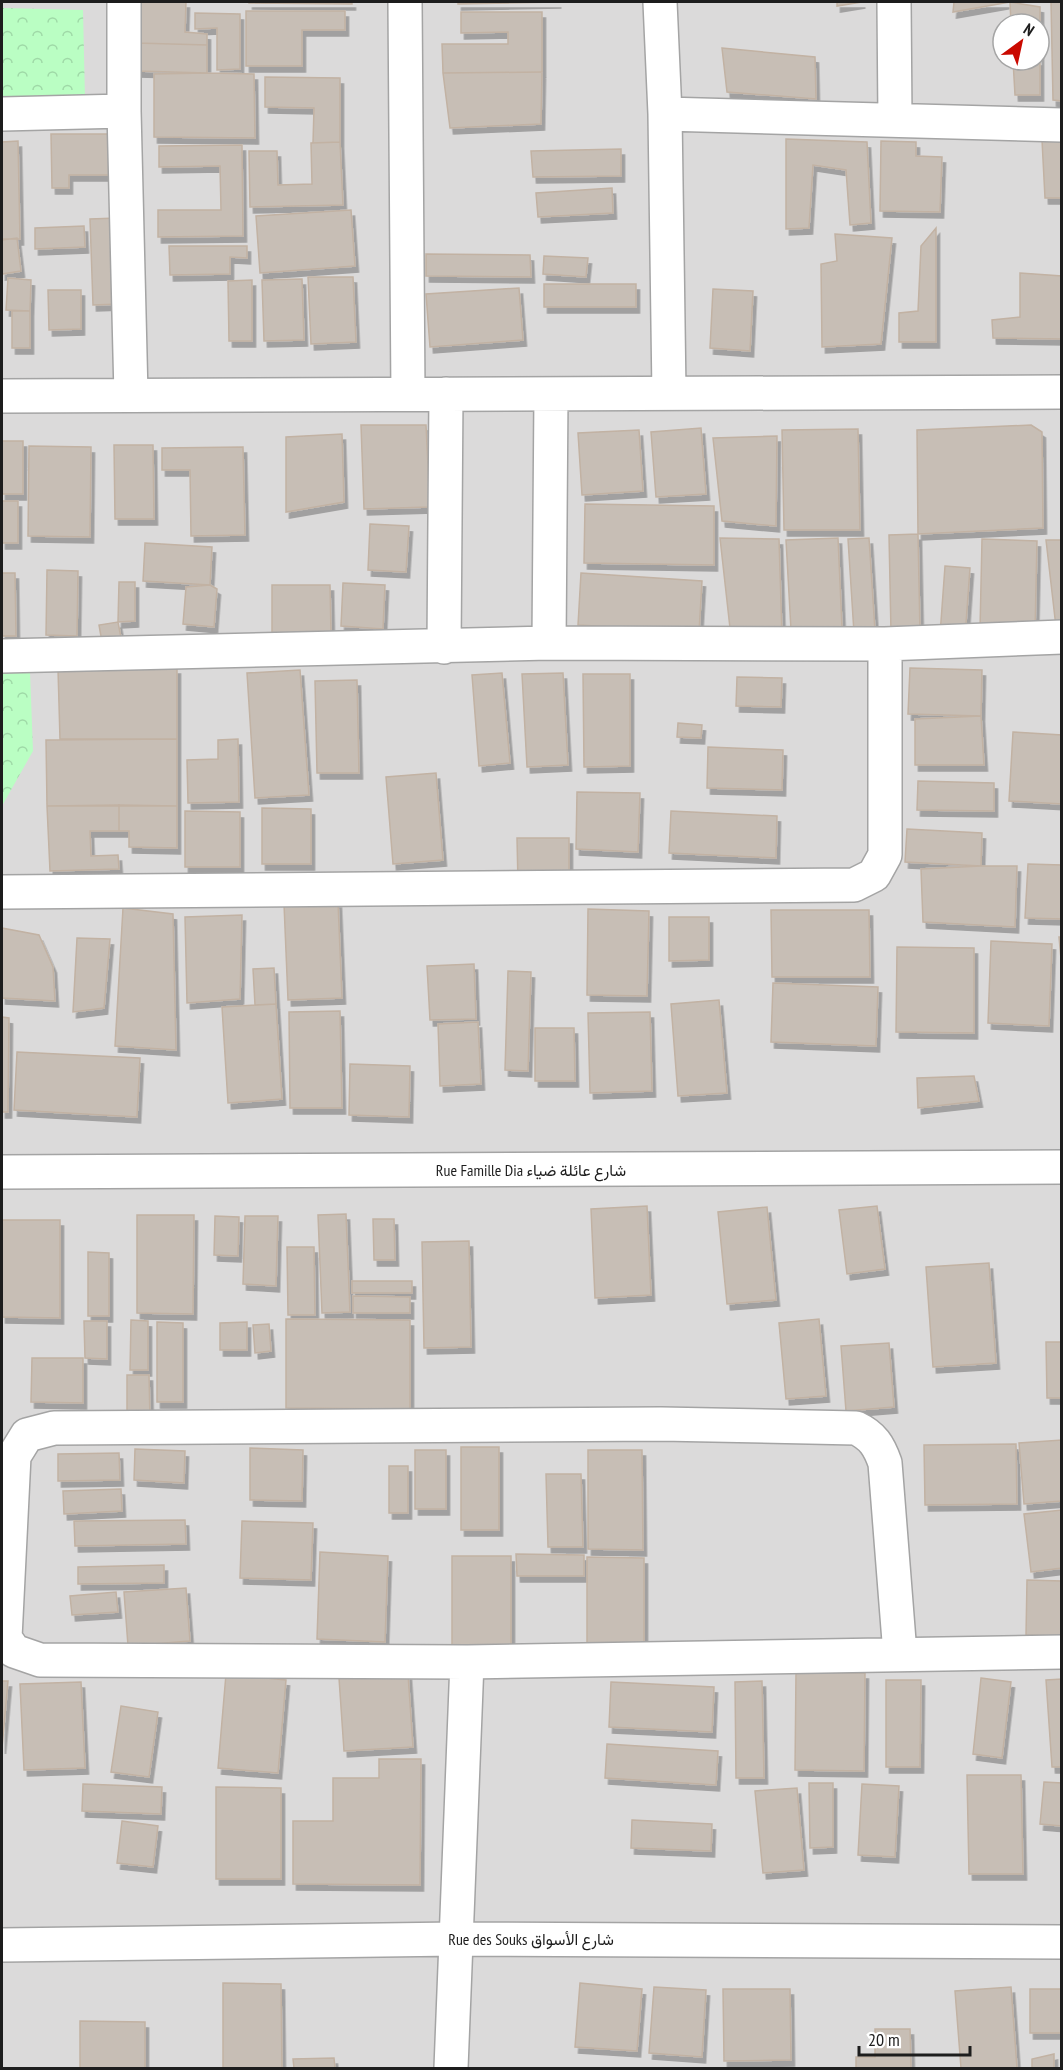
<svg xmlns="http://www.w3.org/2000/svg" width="1063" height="2070" font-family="'PT Sans Narrow',Vazirmatn,sans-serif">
<defs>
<pattern id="park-crowns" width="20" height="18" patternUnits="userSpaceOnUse" patternTransform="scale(1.5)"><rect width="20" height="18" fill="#bafec3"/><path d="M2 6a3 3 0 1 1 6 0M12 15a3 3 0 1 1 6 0" fill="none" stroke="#9fd9a7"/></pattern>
<filter id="shadow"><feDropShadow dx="3.5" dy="6" stdDeviation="0" flood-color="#0004"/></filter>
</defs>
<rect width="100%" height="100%" fill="#efebe2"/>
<path fill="#dbdada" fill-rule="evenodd" d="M2 2H1061V2068H2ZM1003 24H1039V60H1003Z"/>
<path fill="url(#park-crowns)" d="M2 8 83 10 85 99 2 102Z
M30 672 33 751 2 806V673Z"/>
<path fill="#c7beb5" stroke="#c2b2a3" stroke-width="1.5" filter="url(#shadow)" d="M138 2H186L185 32 207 34V45L136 43Z
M249 2H352V4L249 3Z
M458 2H558L458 4Z
M837 2H862L837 6Z
M954 2H1010L953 12Z
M1010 2 1040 7V95H1015L1013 60H1039V24H1011Z
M1051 2H1062V101L1053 100Z
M246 11H345V30H302V66H246Z
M461 12H542V72L443 73 442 44H508V32L461 33Z
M195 13 240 14V69L217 70V28L195 29Z
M136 43 207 45V73L136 71Z
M722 48 815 57 816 99 727 92Z
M542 72 541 124 450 128 443 73Z
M207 73 254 74 255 138 154 137V74Z
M265 77 340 78V142L313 143 314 108 265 107Z
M51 134H115L116 175H69V188H52Z
M786 139 867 142 871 223 850 225 846 170 813 165 809 228 786 229Z
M1042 140 1062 142V198H1045Z
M18 141 20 239H2V142Z
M881 141 916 142V156L942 157 940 212 880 211Z
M340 142 343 205 250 207 249 151H277L278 185 312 184 311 143Z
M242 145 243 236 158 237V210H221L220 166 159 167V146Z
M621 149V176L533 177 531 151Z
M612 188 613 213 538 217 536 193Z
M351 210 355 266 260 273 256 216Z
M117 218 120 304 93 305 90 219Z
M84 226 85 247 35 249V228Z
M936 228V342H899V313L918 311 921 246Z
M835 234 892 238 881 344 822 347 821 264 837 261Z
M17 238 21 271 2 274V240Z
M169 246H247V258L230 257V274L170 275Z
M426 254 530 255 531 277 426 276Z
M544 256 588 258 586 277 543 274Z
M1020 273 1062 276V339L993 338 992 320 1020 317Z
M308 277H353L356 342 311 344Z
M8 278 31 280 30 311 6 310Z
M302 279 304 340 264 341 262 280Z
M252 280V341H229L228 281Z
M544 284H636V307H544Z
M519 288 523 340 430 347 426 294Z
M713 289 753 291 750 351 710 348Z
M48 290H81V329L49 330Z
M12 311H30V348H12Z
M361 425H426L430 507 364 509Z
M1031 425 1042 432 1043 528 918 534 917 430Z
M701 428 706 494 656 497 651 432Z
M858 429 860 530H784L782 430Z
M639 430 643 491 582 495 578 433Z
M342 434 344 502 286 512V437Z
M777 436 776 526 722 521 713 438Z
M2 441H23V494H2Z
M114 445H153L154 519H115Z
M29 446 91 447 90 537 28 536Z
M243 447 245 535 191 536 190 470H162V448Z
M2 501H18V543H2Z
M585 504 714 506V565L584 563Z
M370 524 409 526 406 572 368 570Z
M918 534 920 632 891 633 889 535Z
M720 538 779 539 782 636 731 637Z
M838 538 842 628 791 630 786 540Z
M869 538 875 631 854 633 848 539Z
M982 539 1037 541 1035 632 980 630Z
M1046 540H1062V627H1056Z
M145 543 212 547 210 585 143 581Z
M945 566 970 568 965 637 940 635Z
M47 570 78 571 77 636 46 635Z
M2 573H15L16 636H2Z
M581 573 702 581 699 632 578 625Z
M119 582H135V621L118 622Z
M343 583 385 585 383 629 341 626Z
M210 585 217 589 214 627 183 624 186 587Z
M272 585H330L331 633H272Z
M118 622 121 638 102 642 99 625Z
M177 668V739H60L58 669Z
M910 668 982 670 981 716 908 714Z
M300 670 309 795 255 798 247 673Z
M502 673 510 763 479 766 472 675Z
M563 673 568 765 527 767 522 674Z
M583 674H630V766L584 767Z
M737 677 782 678 781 707 736 706Z
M357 680 359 773H317L315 681Z
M981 716 984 765H915V719Z
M678 723 702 725 701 738 677 737Z
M1013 732 1062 735V804L1009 801Z
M177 739V806H47L46 740Z
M238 739 239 802 188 803 187 760 218 759V740Z
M708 747 783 750 782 790 707 788Z
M436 773 443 860 393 864 386 777Z
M918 781 994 783V811L917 810Z
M577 792 640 793 638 852 576 849Z
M119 805V831H90L91 856 118 855 119 869 50 871 47 806Z
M119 805 177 806V848L129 847V831H119Z
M262 808 311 809V864H262Z
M185 811 240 812V867H185Z
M671 811 777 816 776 858 669 853Z
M907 829 982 833 981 866 905 862Z
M517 838H569V882L518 883Z
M1028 864 1062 865V919L1025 918Z
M981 866H1017L1015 927 923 922 921 869Z
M338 902 342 998 288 1000 284 904Z
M123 908 173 914 176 1050 115 1046Z
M588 909 649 911 647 996 587 995Z
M771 910H869L870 977H772Z
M242 915 240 999 187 1003 185 917Z
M669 917H709V960L669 961Z
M2 928 39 935 53 967 55 1001 2 998Z
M1059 937H1062V970Z
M77 938 110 939 104 1008 73 1012Z
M991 941 1052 944 1049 1026 988 1023Z
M897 947 974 948V1033L896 1032Z
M474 964 476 1019 430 1020 427 966Z
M274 968 276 1004 255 1005 253 969Z
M508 971 531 972 528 1071 505 1070Z
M773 983 878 987 876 1046 771 1042Z
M719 1000 727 1093 678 1096 671 1004Z
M276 1004 282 1099 228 1103 222 1007Z
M340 1011 342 1108H290L289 1012Z
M650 1012 652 1091 590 1093 588 1013Z
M2 1017 9 1018 8 1112H2Z
M478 1022 481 1084 440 1086 438 1024Z
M535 1028H574L575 1081H535Z
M17 1052 140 1058 137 1117 14 1110Z
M350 1064 410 1066 409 1117 349 1115Z
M974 1076 979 1101 918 1108 917 1078Z
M647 1206 651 1295 595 1298 591 1209Z
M877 1206 885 1269 847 1274 839 1210Z
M767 1207 776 1300 727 1304 718 1212Z
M346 1214 350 1312 322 1313 318 1215Z
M137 1215H194L193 1314 137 1313Z
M215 1216 239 1217 238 1256 214 1255Z
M245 1216H278L276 1286 243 1284Z
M373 1219H394L395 1260H374Z
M2 1220H60V1318L2 1317Z
M469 1241 471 1347 424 1348 422 1242Z
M287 1247H314L315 1315H288Z
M88 1252 109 1253V1316H88Z
M989 1263 996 1363 933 1367 926 1267Z
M352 1281H412V1293H352Z
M353 1296 410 1297V1313H353Z
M286 1319 410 1320V1409L286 1408Z
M819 1319 826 1396 786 1399 779 1323Z
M131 1320 148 1321V1370H130Z
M84 1321H107V1359L85 1358Z
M157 1322 183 1323V1402H157Z
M247 1322V1350H220V1323Z
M269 1324 271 1351 255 1353 253 1325Z
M1046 1342H1062V1398H1047Z
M889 1343 894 1407 846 1411 841 1346Z
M32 1358H83V1403L31 1402Z
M127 1375H149L150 1419H127Z
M1062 1440V1501L1024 1504 1019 1443Z
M1016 1444 1017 1504 925 1505 924 1445Z
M461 1447H499V1530H461Z
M250 1448 303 1450 302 1501 250 1500Z
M135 1449 185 1451 184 1483 134 1480Z
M415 1450H446V1509H415Z
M588 1450H642L643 1550 588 1549Z
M119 1453 120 1480 58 1481V1454Z
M389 1466H408V1513H389Z
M546 1474H581L583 1547H548Z
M121 1489 122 1511 64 1514 63 1491Z
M1062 1510V1568L1031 1572 1024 1514Z
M185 1520 186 1544 75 1546 74 1521Z
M242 1521 313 1523 311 1580 240 1578Z
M320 1552 388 1556 385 1642 317 1639Z
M516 1554 584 1555V1576H517Z
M452 1556H511V1647H452Z
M587 1557 644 1558V1650L587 1649Z
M164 1565V1583L78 1584V1567Z
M1027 1580 1062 1581V1636L1026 1635Z
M186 1588 190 1641 128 1646 124 1592Z
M116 1592 118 1612 72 1615 70 1596Z
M796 1672 865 1673 864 1771 795 1770Z
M226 1674 286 1680 278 1773 218 1768Z
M408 1674 413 1747 344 1751 339 1678Z
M981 1678 1011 1682 1002 1758 973 1754Z
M1062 1679V1767H1052L1046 1680Z
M886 1680H921L920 1767H886Z
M2 1681H8L2 1748Z
M762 1681 764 1778H736L735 1682Z
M81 1682 85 1768 24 1770 20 1684Z
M611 1682 714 1687 712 1732 609 1727Z
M121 1706 158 1712 149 1777 111 1772Z
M607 1744 718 1751 716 1785 605 1778Z
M379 1759H421L420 1885 293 1884V1821H333V1778H379Z
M967 1775H1021L1023 1874H969Z
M1044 1782 1062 1783V1826L1040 1824Z
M809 1783H833V1847L810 1848Z
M83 1784 162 1787 161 1814 82 1811Z
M862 1784 899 1786 895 1857 858 1855Z
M216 1787 281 1788V1879H216Z
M797 1788 804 1870 763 1873 755 1791Z
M632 1820 712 1824 711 1851 631 1848Z
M122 1821 158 1826 153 1867 117 1863Z
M223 1983 281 1984 282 2068H223Z
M580 1983 642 1989 637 2051 575 2047Z
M654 1987 706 1990 702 2057 649 2053Z
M1011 1987 1017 2068H961L955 1991Z
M723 1989H790L791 2060 724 2061Z
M1030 1989H1062V2033H1030Z
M80 2021 145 2022V2068H80Z
M875 2029H910L911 2068H856V2057H875Z
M1054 2054V2068H1032V2059Z
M334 2058 335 2068H294L293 2059Z"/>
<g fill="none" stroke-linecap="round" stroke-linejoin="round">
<defs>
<path id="minor" d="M124 2V111L131 395
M405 2 408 394
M660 2 665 114 669 393
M894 2 895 120
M2 114 124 111
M665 114 1062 125
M2 396 1062 392
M549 643 551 395
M444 647 446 394
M2 656 549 643 885 644 1062 637
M2 892 854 885 874 875 885 855V644
M2 1172 1062 1167
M900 1654 885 1463C879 1446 873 1436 856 1428L661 1424 54 1428 27 1435 14 1456 5 1638 14 1651 40 1660 467 1662 1062 1652
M2 1945 456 1939 1062 1942
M451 2068 467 1662"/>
</defs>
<use href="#minor" stroke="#a4a4a4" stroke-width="36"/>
<use href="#minor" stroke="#fff" stroke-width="33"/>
</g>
<g text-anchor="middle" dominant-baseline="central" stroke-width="4.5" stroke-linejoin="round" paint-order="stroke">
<g font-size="16" fill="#1d1d1d" stroke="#fff">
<text x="531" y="1170">Rue Famille Dia شارع عائلة ضياء</text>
<text x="531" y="1939">Rue des Souks شارع الأسواق</text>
</g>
</g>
<rect width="1063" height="2070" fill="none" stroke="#1d1d1d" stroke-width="6"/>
<g transform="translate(1021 42) rotate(33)"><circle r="28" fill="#ffffff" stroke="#a5a5a5" stroke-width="1.5"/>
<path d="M0-4.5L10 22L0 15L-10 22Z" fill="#ca0900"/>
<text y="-9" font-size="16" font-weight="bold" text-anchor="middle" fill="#1d1d1d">N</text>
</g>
<path d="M859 2046v9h111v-9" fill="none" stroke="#1d1d1d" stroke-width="3"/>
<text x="868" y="2046" font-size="18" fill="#1d1d1d" stroke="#ffffff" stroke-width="4.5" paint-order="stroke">20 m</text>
</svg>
